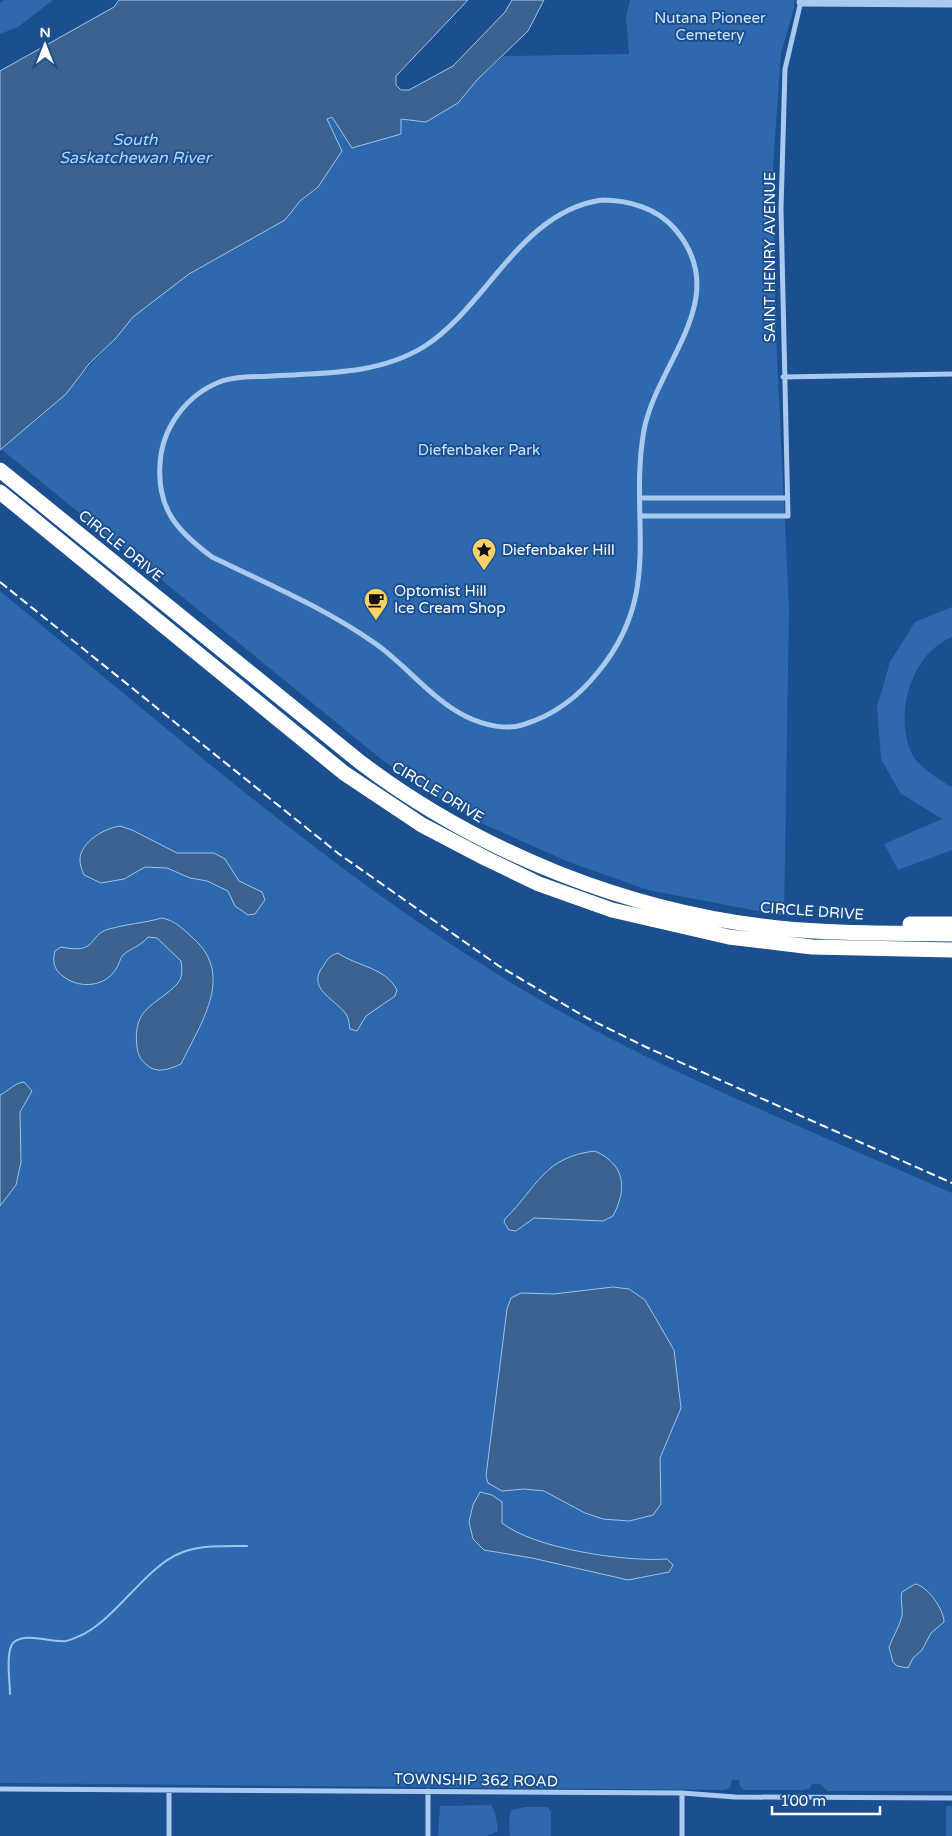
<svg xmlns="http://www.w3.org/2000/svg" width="952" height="1836" font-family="'Varela Round',sans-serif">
<rect width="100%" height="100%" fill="#1b4f8f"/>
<path fill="#2e69ad" d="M4 0H53L18 27 0 34V3Z
M630 0H794V9L781 53 773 166 776 334 789 609 784 916 648 890 569 862 479 822 421 788 381 759 1 449 47 411 116 338 132 317 189 274 285 220 300 201 318 187 326 119 331 117 401 119 458 103 477 80 504 56 629 54 626 17Z
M0 591C171 731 339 881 530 994 664 1073 810 1130 952 1193V1791H828L820 1784H812L810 1788 804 1790H744L740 1786 739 1780H732L730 1788 724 1790 0 1783Z
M952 607V637C910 654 893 717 913 756 919 767 941 781 952 787V850L898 870 884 844 942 819 900 793 881 759 877 707 890 662 915 622Z
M491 1805 495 1812 498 1831 487 1836H438L440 1806Z
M946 1806H952V1836H946Z
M525 1807H548L551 1812V1836H510L509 1821 511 1810Z"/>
<path fill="#3c6290" stroke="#9cc4f0" d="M119 0H468L396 76V85L401 90H409L453 66 505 12 512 0H544L528 31 477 80 458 103 426 122 401 119V134L352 148 332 117 327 119 342 151 318 187 300 201 285 220 189 274 133 317 116 338 89 364 66 394 0 450V71L114 7Z
M120 826 132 830 177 853H214L225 859 239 881 262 892 265 900 255 914 248 915 235 906 228 891 207 881 190 878 167 868 145 867 124 879 101 883 84 875C82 871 80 864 80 860 80 842 105 828 120 826Z
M162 918C176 921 183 929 194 939 235 976 200 1024 181 1064 172 1068 161 1073 151 1068 143 1063 138 1057 137 1047 132 1006 157 1006 178 983 183 977 182 968 181 961L157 938 148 937C141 946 131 948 123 955 120 958 119 965 116 969 105 987 80 989 64 977 54 970 52 962 55 951L61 947C99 955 87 935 109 929 126 924 145 923 162 918Z
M338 953C358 967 385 967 397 990L395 996 366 1016 357 1031 350 1029C349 1025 349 1018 346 1014 334 998 305 988 324 965 328 958 331 955 338 953Z
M24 1082 32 1091 20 1112 21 1162 16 1185 0 1206V1095C9 1091 14 1083 24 1082Z
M595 1151C626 1165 627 1189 613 1216L603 1221 534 1218 516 1231 509 1230 504 1222 505 1219C538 1186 544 1157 595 1151Z
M613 1287 629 1289 645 1300 674 1350 681 1408 660 1458 661 1504 653 1515 629 1521 603 1519 585 1513 544 1491 524 1489 502 1491 488 1483 486 1476 507 1309 511 1298 521 1293 554 1294Z
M480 1492 492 1495 502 1502V1523C535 1549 626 1562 667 1559L673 1565 669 1572 628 1580 532 1558 484 1550 473 1539 469 1522 473 1505Z
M915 1584C928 1586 944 1610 944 1622L931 1633 922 1650 913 1658 908 1668 897 1666 893 1662 889 1647C893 1636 899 1628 902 1616 903 1608 900 1600 902 1592Z"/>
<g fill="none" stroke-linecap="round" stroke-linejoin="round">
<path stroke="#9cc4f0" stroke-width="2" d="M10 1694C10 1683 5 1649 14 1642 27 1632 51 1643 66 1641 72 1640 79 1636 84 1634 120 1614 147 1565 183 1552 202 1545 227 1546 247 1546"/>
<path stroke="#a9c9ee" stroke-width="5" d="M602 200C628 200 657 208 675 229 734 298 657 362 644 430 628 520 665 591 598 672 579 696 554 715 525 724 507 731 484 725 467 717 432 700 407 666 376 644 325 608 268 584 212 557 177 531 157 509 160 464 162 427 187 394 222 381 237 376 256 377 271 376 323 373 379 375 425 346 488 305 521 211 602 200Z
M783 377 952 374
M641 498H787
M641 516H788L781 209 785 69 801 1
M0 1789 682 1793 735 1797 952 1798
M169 1790V1836
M428 1836V1791
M682 1836V1793"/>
<path stroke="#a9c9ee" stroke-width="9" d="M801 2 952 3"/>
<path stroke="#fff" stroke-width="15" d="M0 470 360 762C480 853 629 912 778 928 836 934 894 933 952 934
M0 492 344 773 422 825 485 858 539 884 612 910 729 937 812 947 952 950
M910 924H952"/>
<path stroke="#fff" stroke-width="2" stroke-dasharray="9 4" stroke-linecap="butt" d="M0 582 339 854 499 966 587 1018 648 1048 952 1183"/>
</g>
<defs>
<symbol id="sight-pin" viewBox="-11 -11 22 30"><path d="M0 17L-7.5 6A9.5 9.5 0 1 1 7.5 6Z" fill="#ffd166" stroke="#1b4f8f"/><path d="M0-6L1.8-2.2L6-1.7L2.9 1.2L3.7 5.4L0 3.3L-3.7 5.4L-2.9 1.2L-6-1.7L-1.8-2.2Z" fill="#111"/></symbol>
<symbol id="cafe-pin" viewBox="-11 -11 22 30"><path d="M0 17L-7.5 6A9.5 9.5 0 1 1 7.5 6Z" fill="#ffd166" stroke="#1b4f8f"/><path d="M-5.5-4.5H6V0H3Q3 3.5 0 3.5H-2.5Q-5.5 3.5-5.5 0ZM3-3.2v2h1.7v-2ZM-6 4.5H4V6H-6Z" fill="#111"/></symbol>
</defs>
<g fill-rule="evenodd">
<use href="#sight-pin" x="470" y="536" width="28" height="38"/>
<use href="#cafe-pin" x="362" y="586" width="28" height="38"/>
</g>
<g text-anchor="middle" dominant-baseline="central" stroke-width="4" stroke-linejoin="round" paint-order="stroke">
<g font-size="15" fill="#cfe3fa" stroke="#1b4f8f">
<text x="710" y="18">Nutana Pioneer<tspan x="710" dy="17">Cemetery</tspan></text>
<text x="479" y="450">Diefenbaker Park</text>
</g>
<g font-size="15" fill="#fff" stroke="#1b4f8f">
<text transform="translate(770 257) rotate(-90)">SAINT HENRY AVENUE</text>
<text transform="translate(121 546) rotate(39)">CIRCLE DRIVE</text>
<text transform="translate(438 792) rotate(31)">CIRCLE DRIVE</text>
<text transform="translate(812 911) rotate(4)">CIRCLE DRIVE</text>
<text transform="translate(476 1780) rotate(1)">TOWNSHIP 362 ROAD</text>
</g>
<g font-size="15" fill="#fff" stroke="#1b4f8f" text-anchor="start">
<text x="502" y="550">Diefenbaker Hill</text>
<text x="394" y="591">Optomist Hill<tspan x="394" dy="17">Ice Cream Shop</tspan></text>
</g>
<g font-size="16" font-style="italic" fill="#b5d3f5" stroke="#1b4f8f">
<text x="135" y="140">South<tspan x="135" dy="18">Saskatchewan River</tspan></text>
</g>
</g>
<g transform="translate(45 45)" stroke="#1b4f8f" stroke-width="4" paint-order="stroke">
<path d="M0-4L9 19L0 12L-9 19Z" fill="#ffffff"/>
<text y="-8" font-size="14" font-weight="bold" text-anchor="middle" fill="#ffffff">N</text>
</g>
<path d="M772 1806v8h108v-8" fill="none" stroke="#ffffff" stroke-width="2.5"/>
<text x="780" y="1806" font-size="15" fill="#ffffff" stroke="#1b4f8f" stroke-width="4" paint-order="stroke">100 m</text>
</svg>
